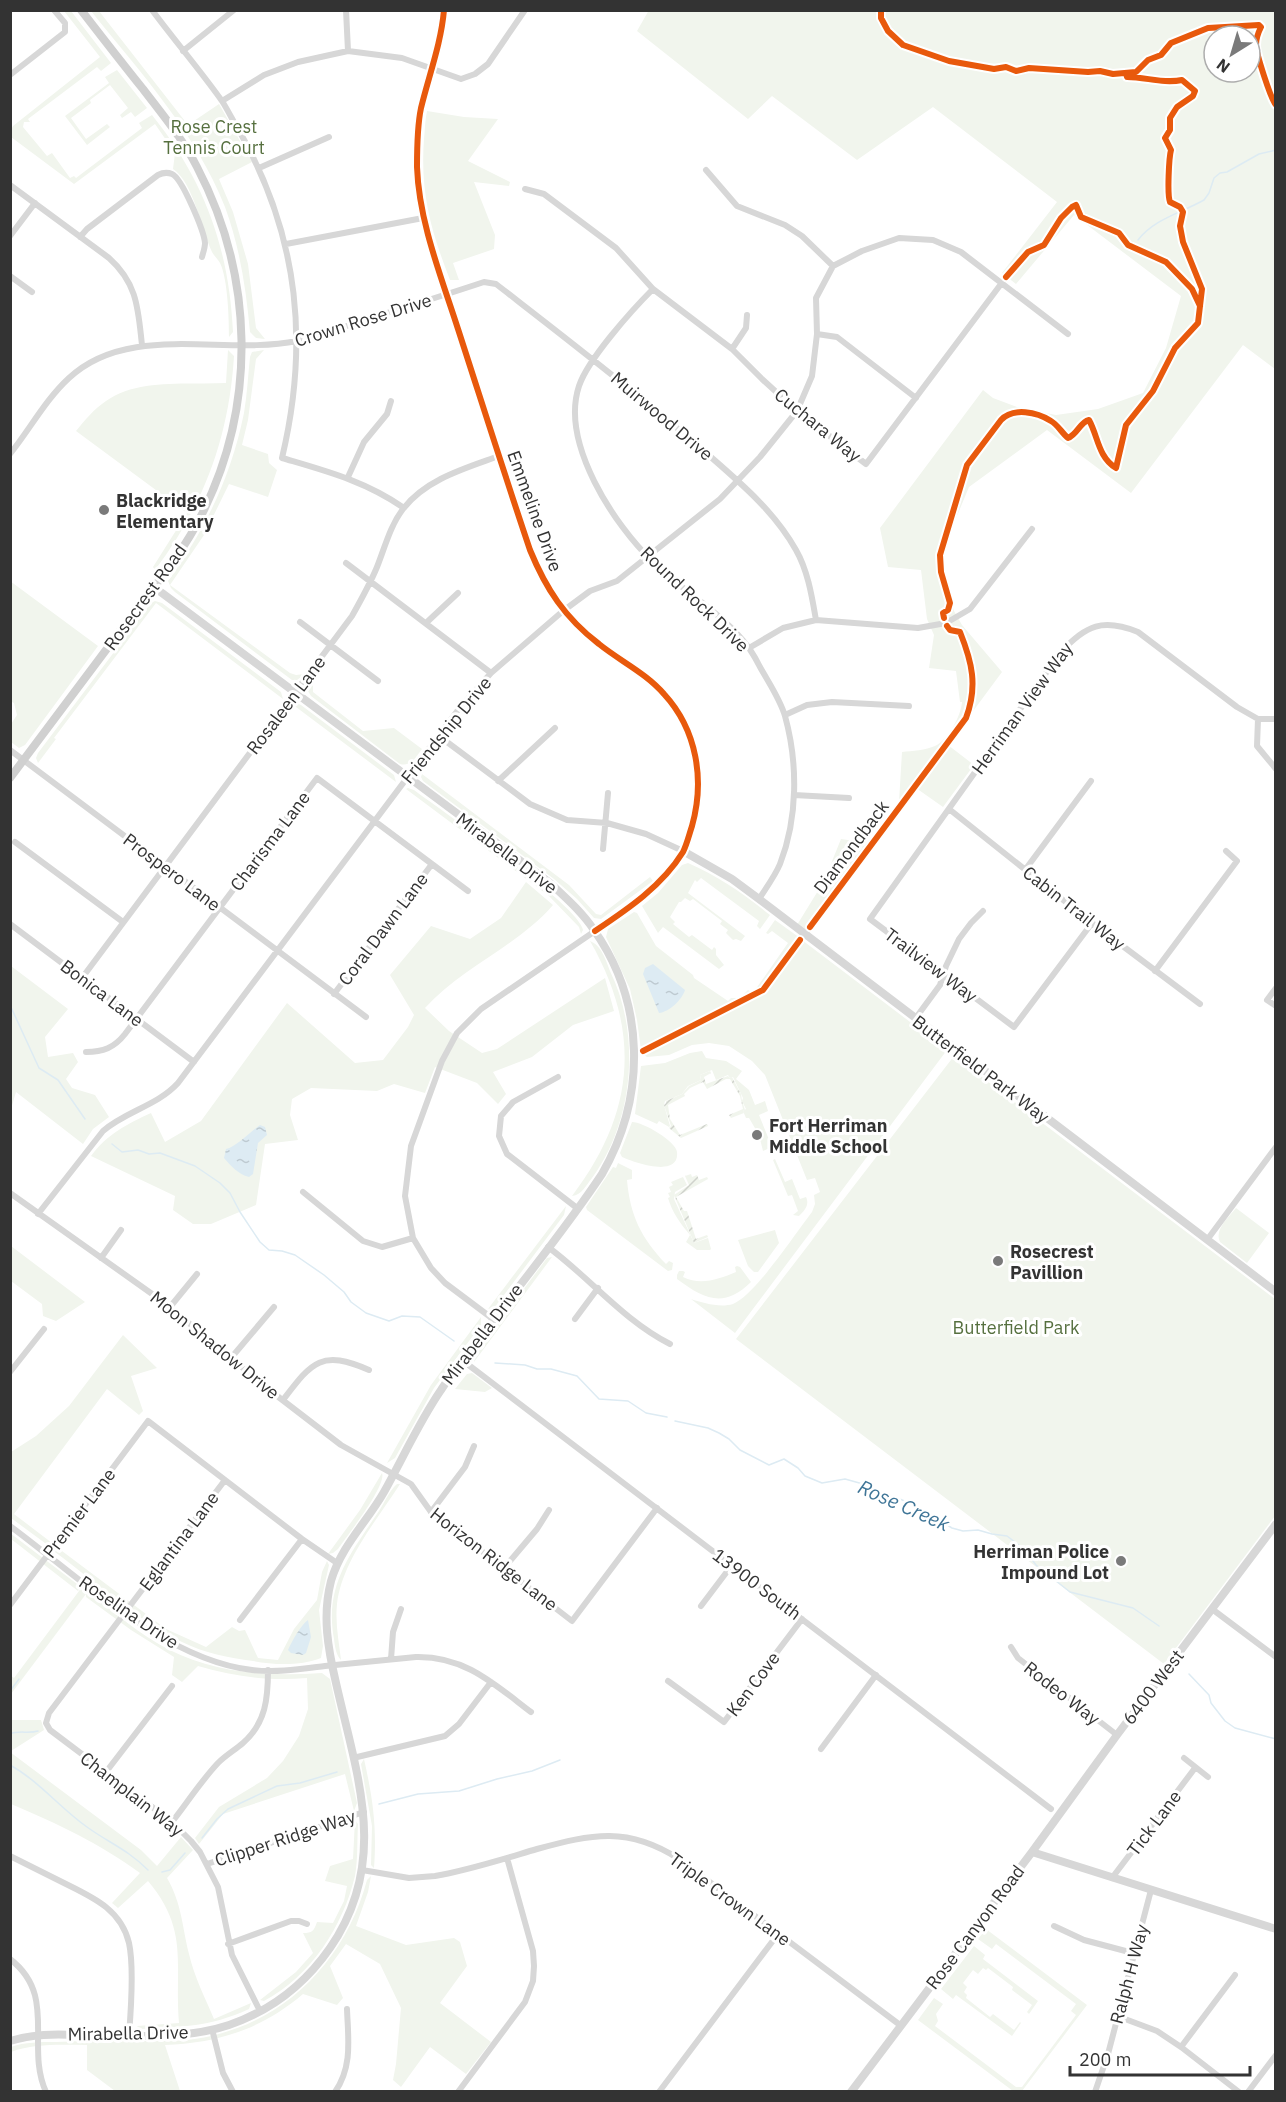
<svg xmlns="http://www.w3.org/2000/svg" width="1286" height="2102" font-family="'IBM Plex Sans',sans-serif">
<defs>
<pattern id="garden-furrows" width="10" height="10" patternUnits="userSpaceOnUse" patternTransform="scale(1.5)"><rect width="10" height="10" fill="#f1f5ed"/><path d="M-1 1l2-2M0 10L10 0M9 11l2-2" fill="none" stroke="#cfd2cc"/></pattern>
<pattern id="water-ripples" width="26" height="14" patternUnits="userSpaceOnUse" patternTransform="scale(1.5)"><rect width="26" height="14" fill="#ddebf3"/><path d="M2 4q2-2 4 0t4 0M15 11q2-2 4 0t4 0" fill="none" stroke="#becad1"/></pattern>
</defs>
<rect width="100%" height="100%" fill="#fff"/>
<path fill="#f1f5ed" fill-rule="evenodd" d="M649 10 1275 11V369L1243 345 1131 493 1047 430 969 487 942 552 946 583 954 611 962 625 1002 672 948 745 974 765 943 807 916 788 809 934 797 925 824 881 841 839 868 843 899 802 902 752C912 751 926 750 935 746 948 740 961 716 962 702H960L956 671 929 668 934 635 927 619 921 570 888 567 880 528 983 390 993 398 1017 407 1056 415 1098 409 1143 393 1166 348 1181 296 1074 215 1016 284 1002 273 1057 202 933 107 857 160 772 96 748 119 637 31ZM1214 36H1250V72H1214Z
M64 11H71L111 63 101 71 97 67 28 119 30 122H24L23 127 47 156 52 153 70 178 74 176 76 178 142 128 139 123 152 115C205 181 229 249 233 332L229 337C229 320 228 279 220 263 218 259 214 256 212 252 202 230 193 182 173 169L175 153 155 124 74 184 11 137V130L13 126 100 57Z
M91 11H99L188 125 219 104 252 162 219 179 233 212 248 264 256 328 265 339 256 338 250 332C246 289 240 248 225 207 196 133 140 72 91 11Z
M117 70 147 108 135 117 131 112 122 118 120 115 128 108 110 85 90 100 91 103 71 118 86 139 107 124 110 127 87 145 65 116 109 83 105 77Z
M427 111 464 117 498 119 468 161 510 182 509 186 474 182 495 235 494 249 453 263 459 280H450C431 231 420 193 424 139 425 129 425 120 427 111Z
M228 350 234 356C229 437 204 505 155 570L153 567 187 513 76 431C85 420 94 409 106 401 138 378 188 385 226 383Z
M264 350 256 359 248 420 242 445 268 454 269 463 277 470 268 497 229 484 204 535 170 585 290 673 296 675 305 674 297 680H292L175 592 171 588 168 581C206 528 231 477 244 413 247 395 248 376 250 357L252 352Z
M10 581 98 646 25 745 19 748 11 742V724L17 715 14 703 10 701Z
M155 601 162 603 281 692 283 699 156 603 54 738 56 739 38 763 36 758 38 753 151 603Z
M311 679 313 682V692L363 731 394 728 422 749C416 757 411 767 400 764L311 696 306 688Z
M296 703 301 705 394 775 396 782 292 704Z
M422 774 569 885 596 914 601 915 650 877 653 881 601 919 594 918 577 899 554 879 423 781 421 777Z
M408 788 414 790C442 811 579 905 583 930L581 934 579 927 549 896 406 789Z
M688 863C718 876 744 894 770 915L760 929 757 926 759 921 701 878 697 882 695 880 688 893 745 936 741 941 736 939 733 940 726 933 728 930 720 924 722 921 693 899 690 901 685 898 681 902H679L670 917 675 922 673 924 689 937 692 935 712 950 714 947 716 949V955L724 965 719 969 663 927 658 933 642 906 658 893 682 865Z
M526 882 553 905C519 945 462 967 425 1008L449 1031 482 1053 497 1049 605 978 614 1011 573 1025 532 1057 493 1072 506 1094 498 1104 477 1083 435 1067 425 1093 394 1084 377 1091 311 1088 292 1099 290 1115 298 1140 265 1144 256 1205 211 1224H193L173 1210 175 1196 91 1156C107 1134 127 1124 151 1113L165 1142 201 1121 287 1003 355 1063 383 1060 408 1027 414 1015 390 975 431 926 470 939 501 918Z
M634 912 637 913 656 946 693 975 694 978 728 1001 731 998H740L748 990 753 993 788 943 772 931 768 934 766 933 775 920 800 938 762 989 641 1050 637 1020 630 989 606 937 608 929Z
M802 940 947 1050 735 1333 691 1299C703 1303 720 1308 733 1304 755 1295 795 1234 812 1212L815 1204 814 1195 820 1192 815 1178 807 1180 765 1075 752 1061 729 1046 709 1043 692 1045 669 1055 647 1057 641 1053 764 991Z
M590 941C601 945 606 960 610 971 641 1034 634 1121 592 1178 586 1185 582 1195 572 1196 635 1113 642 1032 590 941Z
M11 966 68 1009 45 1037 48 1057 73 1053 78 1062 66 1079 72 1088 95 1095 109 1117 93 1129 83 1144 16 1092 11 1109Z
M702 1051 706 1058 726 1061 742 1071 736 1079 749 1090 755 1105 765 1101 768 1111 759 1115 772 1147 763 1151 759 1135 749 1118H746L743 1111 746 1109 742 1101 743 1098 733 1077 730 1078 728 1075 716 1080 712 1070 700 1075 701 1080 688 1086 682 1094 665 1101 664 1105 670 1126 669 1127 659 1121 657 1124 635 1114 641 1066 665 1063 690 1053Z
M954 1056 1275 1299V1516L1164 1664 736 1339Z
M632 1122C643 1122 676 1141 677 1152 680 1179 633 1162 622 1157L620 1153Z
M775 1159 785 1182 792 1179 800 1199 806 1197C810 1205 804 1211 799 1216L793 1215 798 1211 792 1195 788 1196 773 1160Z
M618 1163 632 1170V1179L627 1180C630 1215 641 1238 666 1264L669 1261 673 1263 672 1270 668 1271 587 1210 586 1207 613 1167 616 1168Z
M683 1177 687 1185 675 1192 674 1199 694 1243 708 1238 711 1249 710 1250H697L686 1242 690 1235C680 1223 672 1212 668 1198L670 1197 668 1193 671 1192 669 1187 673 1185 671 1182Z
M566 1206 564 1215 495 1307 488 1309Z
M1236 1208 1269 1233 1247 1263 1220 1242C1214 1230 1228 1218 1236 1208Z
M775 1230 779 1243 758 1272H754L748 1266 738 1240Z
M10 1246H11L85 1302 56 1321 43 1316 42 1304 11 1281Z
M552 1257 474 1362 475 1354 547 1258Z
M737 1266 740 1267 751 1282C724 1309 704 1299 677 1279V1275L679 1271H683L685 1272 683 1277C701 1286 719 1279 736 1272L735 1267Z
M481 1317V1325L434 1388 395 1458 387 1463 431 1385Z
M123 1335 157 1368 131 1376 143 1411 139 1415 107 1389 14 1514 52 1543 49 1546 11 1518V1452L36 1436 69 1406Z
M472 1373 492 1388 485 1392 455 1389 467 1374Z
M382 1473C387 1485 347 1536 338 1549L333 1553 328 1554 360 1510Z
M397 1484H400C377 1520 342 1561 337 1604 335 1623 339 1642 341 1660 336 1655 335 1647 334 1639 324 1585 351 1553 379 1511 385 1502 389 1491 397 1484Z
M10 1533 81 1587 78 1591 11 1539Z
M58 1548 166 1629 206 1647 232 1627 239 1631 245 1630 258 1658 278 1660 294 1629 317 1600 322 1572 327 1561 329 1565 319 1610 323 1646 321 1658C301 1666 274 1665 253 1661 229 1658 204 1653 182 1642 139 1622 94 1581 55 1552Z
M82 1587C107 1606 130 1627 157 1643 207 1673 265 1677 322 1673L330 1679 357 1803 354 1811 345 1774 223 1814 199 1844 195 1838 219 1807 267 1778 283 1761 299 1736 308 1709 307 1678C269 1681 235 1677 198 1666L182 1682 172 1675 174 1657 131 1630 86 1597V1594L11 1694 10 1675 14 1678Z
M11 1720H41L44 1730 11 1751Z
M10 1752 141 1850 157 1866 181 1837 193 1850 167 1878C182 1904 182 1926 189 1954 194 1976 205 1998 214 2019L251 2003 249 2009C210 2027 182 2027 140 2029L137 2026 179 2023C174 1965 190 1931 148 1881L118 1908 112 1903 140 1873C99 1843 58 1824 11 1804Z
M364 1759C373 1799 377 1828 374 1868L371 1865 372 1826 361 1764Z
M355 1820 358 1824C357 1841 358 1859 355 1876 343 1926 311 1976 264 2001L260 2000 296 1972 313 1953 303 1933C312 1933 314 1931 317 1922L333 1923 344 1901 347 1886 325 1881 330 1866 353 1859Z
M371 1876 368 1892 356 1926 406 1945 454 1938 460 1942 467 1966 440 2003 491 2042 466 2074 430 2047 401 2087 393 2080 396 2064 401 2008 380 1964 346 1944 330 1966 343 1998 337 2005 303 1994C262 2029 218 2043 165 2045L180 2091H115L87 2070V2045C61 2045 35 2043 11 2052V2047C25 2042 40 2042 56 2042 92 2040 129 2041 165 2041 264 2041 342 1974 367 1880Z
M986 1929 1087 2005 1022 2091H1013L918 2020 934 1998 943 2004 936 2014 938 2021 935 2026 1016 2087H1022L1076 2015 1071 2011 1076 2004 996 1944 992 1949 978 1939Z
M974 1946 985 1955 983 1959 1038 2001 1029 2014 1027 2012 1032 2005 1012 1990 1013 1987 988 1968 986 1970 983 1968 978 1974 973 1970 963 1983 967 1987 964 1992 967 1995 966 1998 990 2017 993 2014 1014 2030 1020 2022 1021 2023 1012 2036 956 1995 953 1999 941 1989Z"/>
<path fill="url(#garden-furrows)" d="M710 1071 711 1073 704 1077 706 1084 728 1076 730 1078 732 1077 741 1094 742 1101 745 1110 743 1111 744 1113 731 1118 729 1115 743 1109 740 1096 730 1079H726L707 1089 703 1082 690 1088 684 1094 685 1096 668 1105 670 1119 680 1135 707 1124 708 1126 681 1138 669 1128 671 1126 664 1105 666 1103V1101L682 1094 689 1086 701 1080 700 1075Z
M691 1174 692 1177 697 1175 699 1180 707 1177 708 1179 676 1197 684 1211H687L696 1239 707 1235 708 1237 694 1243 674 1195 689 1185 685 1176Z"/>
<path fill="url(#water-ripples)" d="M653 964 685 990C682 1000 669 1012 659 1013L643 974 645 968Z
M260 1125 265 1127 267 1135 258 1143 253 1174 249 1177C238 1174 231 1166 224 1158L226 1149C236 1147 250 1132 260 1125Z
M308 1620 311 1637 306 1653 303 1655 291 1653 288 1650C292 1641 301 1625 308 1620Z"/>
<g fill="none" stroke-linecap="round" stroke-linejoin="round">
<path stroke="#ddebf3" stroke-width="1.5" d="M1138 240C1154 219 1181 213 1204 200L1209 193 1214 178 1220 173 1227 172 1259 154 1276 150
M10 1005 39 1068 58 1080 85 1119
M112 1144 122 1152 138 1150 149 1154 160 1153 195 1166 220 1183 230 1193 240 1212 260 1242 269 1250 282 1251 295 1255 324 1275 344 1292 351 1302 366 1313 389 1321 402 1316 420 1317 454 1341
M495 1363 525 1365 537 1369H551L577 1376 599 1399 628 1401 646 1413 667 1417
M675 1421 708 1428 719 1433 729 1439 740 1450 769 1465 784 1459 798 1468 805 1476 822 1483 845 1479 863 1484 876 1493 893 1496 918 1507 952 1528 963 1531 978 1530 992 1534 1007 1536 1024 1549 1036 1565 1070 1592 1133 1608 1159 1626
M1189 1674 1209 1695 1211 1703 1225 1721 1235 1728 1276 1739
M10 1691 19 1679
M10 1734C19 1730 28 1734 38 1731
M10 1765C39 1781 60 1808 87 1827 109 1843 127 1849 148 1870
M379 1804 418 1794 459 1791 497 1779 532 1771 560 1760
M202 1838 217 1819 228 1809 277 1786 300 1783 337 1772
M162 1872 170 1870 185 1853"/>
<path stroke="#d7d7d7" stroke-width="6" d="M152 10C175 41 200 70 222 101 229 112 235 125 242 136 299 239 309 345 282 458 326 471 365 481 404 508
M346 10 348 51
M183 51 234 10
M10 75 65 32V23L54 10
M222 101 264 75 298 62 348 51 402 58 461 79 475 74 488 64 525 10
M259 168 329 137
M706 170 737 206 785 225 802 236 833 266
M10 185 109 258C138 284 138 310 142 345
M525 189 544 194 616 248 653 289 732 349 762 379 797 411 866 464 1001 284
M10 236 35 203
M80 237 87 229 158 175C162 173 167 172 172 174 182 178 204 231 205 243 205 248 203 253 202 257
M286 244 423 218
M10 276 32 292
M653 289C632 310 588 359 579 386 560 443 614 525 654 563 684 592 724 614 749 648 753 654 757 661 760 667 769 683 780 699 785 716 798 763 798 818 780 864 775 876 766 888 759 899
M817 334 837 337 916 398
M732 349 746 328 747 315
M10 454C30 429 46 399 69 378 129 322 224 356 297 341 318 337 338 329 358 322 400 309 442 296 484 282L496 284C563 336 631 388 696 444 732 476 772 507 796 550 808 571 812 597 816 620
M348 477 364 442 387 414 391 401
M346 563 491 673
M300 622 378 681
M426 623 458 593
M749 648 783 628 816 620 918 628 946 623 970 609 1032 529
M785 715 807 705 832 702 909 706
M1258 719 1257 746 1276 769
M439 736 530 804 567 820 607 823 646 834 683 851
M10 750 366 1017
M498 781 555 728
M794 795 849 798
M949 809 1092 923 1200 1004
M15 842 123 922
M603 849 608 793
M1025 870 1091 781
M1092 923 1014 1027 870 919 1061 652C1086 625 1103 618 1138 632L1237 707 1258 719H1276
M10 924 194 1062
M1155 971 1237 861 1226 851
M82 978 352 616C361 600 370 584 377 567 385 547 390 526 403 509 426 479 466 468 499 456
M1276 988 1267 1000 1276 1006
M334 994 432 864
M915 1019 940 985 946 966 959 939 971 923 983 911
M86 1052C103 1052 114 1048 125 1034L317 778 468 891
M558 1077 513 1102 501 1116 499 1136 507 1154 577 1208
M303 1192 363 1241 382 1247 413 1238
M10 1193 162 1301 272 1392 341 1445 411 1484 431 1512 572 1621 657 1508
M38 1214 103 1131C126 1111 157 1106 178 1083L458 710 491 673 563 611 590 591 617 581 720 499 760 457 797 411 812 376 817 334 816 298 833 266 862 251 899 238 933 240 961 252 1068 334
M1207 1240 1276 1147
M548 1247C590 1278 623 1320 670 1344
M101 1258 121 1230
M170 1307 197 1274
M493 1319 445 1283 431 1268 413 1238 405 1196 411 1146 442 1061 457 1033 481 1009 595 931
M575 1319 598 1288
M231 1358 274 1307
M462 1360 1051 1809
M10 1372 44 1329
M283 1400C312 1362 321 1349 369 1370
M225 1480 49 1713 46 1723 50 1730 172 1822 191 1841 200 1852 218 1887 232 1955 260 2011
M431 1512 465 1467 474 1446
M10 1526C79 1577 165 1660 252 1670 276 1673 301 1669 325 1666 355 1663 386 1660 416 1657 465 1656 494 1684 531 1712
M504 1568 537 1529 549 1510
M10 1605 148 1421 302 1539 337 1563
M701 1606 732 1565
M1212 1609 1276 1657
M240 1620 302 1539
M1011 1647 1018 1658 1117 1735
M391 1659 393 1632 401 1609
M668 1681 724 1722 802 1619
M821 1749 876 1675
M353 1758 445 1736 459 1724 491 1682
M1184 1758 1208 1777
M106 1772 172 1686
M172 1822C187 1803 201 1781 218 1763 226 1755 235 1750 243 1743 266 1723 268 1698 268 1670
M10 1856C28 1865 46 1874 64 1883 92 1897 121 1909 129 1943 134 1966 131 2010 129 2035
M207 1864 364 1812
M362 1870 409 1878 435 1876C469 1870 503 1859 537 1849 592 1834 628 1826 679 1859L900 2025
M1112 1878 1195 1768
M1054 1926 1084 1940 1133 1953
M228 1944 291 1921H299L307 1924
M10 1959C58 1996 25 2046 46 2092
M1117 2016 1157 2031 1181 2047 1239 2092
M212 2029 223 2073 233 2092
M1181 2047 1235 1975
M335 2092C353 2066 348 2038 347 2009
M458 2092 525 2002 533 1981 534 1966 533 1951 507 1858
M659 2092 778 1934
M1095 2092 1108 2054 1151 1890
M1248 2092 1276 2055"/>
<path stroke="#d7d7d7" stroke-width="8" d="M444 10C441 44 429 75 421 108 417 127 417 147 417 167 419 222 441 276 458 329 482 403 505 476 530 550 546 589 565 618 599 644 620 661 646 673 664 694 697 730 705 780 692 826 689 835 687 844 683 852 662 886 628 909 595 931
M683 851 732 879 759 899 1276 1292
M1032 1852 1276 1929
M10 2041C33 2034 54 2034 77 2035 127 2035 181 2041 229 2025 270 2011 305 1984 330 1948 390 1861 357 1776 336 1683 328 1649 322 1616 331 1581 341 1546 367 1522 384 1492 403 1458 419 1422 441 1390 453 1371 467 1354 481 1336 521 1283 565 1230 602 1174 646 1097 646 1004 594 930 582 912 566 898 550 883L154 587
M851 2092 1032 1852 1117 1735 1276 1524"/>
<path stroke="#d0d0d0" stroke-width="8" d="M10 778C49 726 88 674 127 622 153 588 183 553 202 514 257 404 254 276 197 167 183 139 162 114 143 89 122 63 102 37 81 10"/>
<defs>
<path id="cycleway" d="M444 10C441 44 429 75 421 108 417 127 417 147 417 167 419 222 441 276 458 329 482 403 505 476 530 550 546 589 565 618 599 644 620 661 646 673 664 694 697 730 705 780 692 826 689 835 687 844 683 852 662 886 628 909 595 931
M881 10V18L888 31 903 45 949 61 994 69 1006 67 1016 71 1029 68 1088 72 1100 71 1113 74 1136 72 1148 60 1161 55 1171 43 1208 28 1259 25 1261 27C1258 33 1256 38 1256 45 1256 53 1271 100 1276 105
M1006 277 1028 252 1044 245 1061 218 1072 207 1076 205 1081 217 1119 233 1128 245 1166 262 1192 289 1200 306
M944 618 943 613 948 610 950 603 941 572 940 555 967 465 1001 420C1013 407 1037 412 1051 421 1058 425 1062 433 1068 438 1077 435 1080 422 1089 420 1098 436 1098 457 1116 468L1126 425 1153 391 1175 348 1198 323 1202 289 1183 242 1180 226 1183 212 1180 207 1170 202C1167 195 1169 157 1171 150L1165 138 1170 130V118L1177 107 1193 96 1195 91 1182 80C1163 84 1146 77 1127 77L1126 73
M810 927 966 718C978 686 972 662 960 632L950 630 947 626
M643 1051 763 990 800 940"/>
</defs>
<use href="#cycleway" stroke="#fff" stroke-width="10"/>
<use href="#cycleway" stroke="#e8590c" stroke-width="6"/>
</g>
<g fill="#7a7a7a" stroke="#fff" stroke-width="2">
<circle cx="104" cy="510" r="6"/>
<circle cx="757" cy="1135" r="6"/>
<circle cx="998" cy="1261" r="6"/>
<circle cx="1121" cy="1561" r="6"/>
</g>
<g text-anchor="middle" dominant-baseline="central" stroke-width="6" stroke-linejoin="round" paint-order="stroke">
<g font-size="18" fill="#56703f" stroke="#fff">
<text x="214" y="126">Rose Crest<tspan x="214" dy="21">Tennis Court</tspan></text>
<text x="1016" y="1327">Butterfield Park</text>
</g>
<g font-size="18" fill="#333" stroke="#fff">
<text transform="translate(363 320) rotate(-17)">Crown Rose Drive</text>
<text transform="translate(662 416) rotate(40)">Muirwood Drive</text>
<text transform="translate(818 425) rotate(39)">Cuchara Way</text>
<text transform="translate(535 511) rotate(70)">Emmeline Drive</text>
<text transform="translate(145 597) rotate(-54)">Rosecrest Road</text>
<text transform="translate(695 599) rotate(44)">Round Rock Drive</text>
<text transform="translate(286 705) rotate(-53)">Rosaleen Lane</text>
<text transform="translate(1022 708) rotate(-54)">Herriman View Way</text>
<text transform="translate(446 730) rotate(-51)">Friendship Drive</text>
<text transform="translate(270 841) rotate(-53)">Charisma Lane</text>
<text transform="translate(851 847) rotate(-53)">Diamondback</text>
<text transform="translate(507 853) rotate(37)">Mirabella Drive</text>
<text transform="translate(172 872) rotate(37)">Prospero Lane</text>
<text transform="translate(1074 908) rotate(38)">Cabin Trail Way</text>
<text transform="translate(383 929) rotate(-53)">Coral Dawn Lane</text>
<text transform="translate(931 965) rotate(37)">Trailview Way</text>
<text transform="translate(102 993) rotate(37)">Bonica Lane</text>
<text transform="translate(981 1069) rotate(37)">Butterfield Park Way</text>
<text transform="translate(482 1334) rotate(-53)">Mirabella Drive</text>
<text transform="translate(215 1345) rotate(39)">Moon Shadow Drive</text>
<text transform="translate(79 1513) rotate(-53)">Premier Lane</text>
<text transform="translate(179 1541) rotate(-53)">Eglantina Lane</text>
<text transform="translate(494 1559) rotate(38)">Horizon Ridge Lane</text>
<text transform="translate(757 1584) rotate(37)">13900 South</text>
<text transform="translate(129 1612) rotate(34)">Roselina Drive</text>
<text transform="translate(753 1684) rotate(-53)">Ken Cove</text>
<text transform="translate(1153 1687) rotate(-53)">6400 West</text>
<text transform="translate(1062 1693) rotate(38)">Rodeo Way</text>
<text transform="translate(132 1794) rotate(38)">Champlain Way</text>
<text transform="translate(1154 1823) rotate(-53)">Tick Lane</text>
<text transform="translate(285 1838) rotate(-18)">Clipper Ridge Way</text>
<text transform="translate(730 1899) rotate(36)">Triple Crown Lane</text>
<text transform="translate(975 1927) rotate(-53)">Rose Canyon Road</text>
<text transform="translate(1129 1974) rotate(-75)">Ralph H Way</text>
<text transform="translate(128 2033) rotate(-1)">Mirabella Drive</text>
</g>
<g font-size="18" font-weight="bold" fill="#333" stroke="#fff" text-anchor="start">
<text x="116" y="500">Blackridge<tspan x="116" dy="21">Elementary</tspan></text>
<text x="769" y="1125">Fort Herriman<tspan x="769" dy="21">Middle School</tspan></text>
<text x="1010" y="1251">Rosecrest<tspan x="1010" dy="21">Pavillion</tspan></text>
<text x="1109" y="1551" text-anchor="end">Herriman Police<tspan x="1109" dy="21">Impound Lot</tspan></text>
</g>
<g font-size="20" font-style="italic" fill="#3f7597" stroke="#fff">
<text transform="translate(904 1505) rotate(24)">Rose Creek</text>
</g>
</g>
<rect width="1286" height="2102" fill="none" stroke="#333333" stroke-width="24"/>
<g transform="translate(1232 54) rotate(217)"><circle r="28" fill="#ffffff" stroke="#adadad" stroke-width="1.5"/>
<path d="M0-4.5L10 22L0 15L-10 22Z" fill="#7a7a7a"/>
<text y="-9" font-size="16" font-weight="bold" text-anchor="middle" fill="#333333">N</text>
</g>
<path d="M1070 2066v9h180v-9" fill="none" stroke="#333333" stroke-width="3"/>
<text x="1079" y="2066" font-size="18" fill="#333333" stroke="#ffffff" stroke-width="4.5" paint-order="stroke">200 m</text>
</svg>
